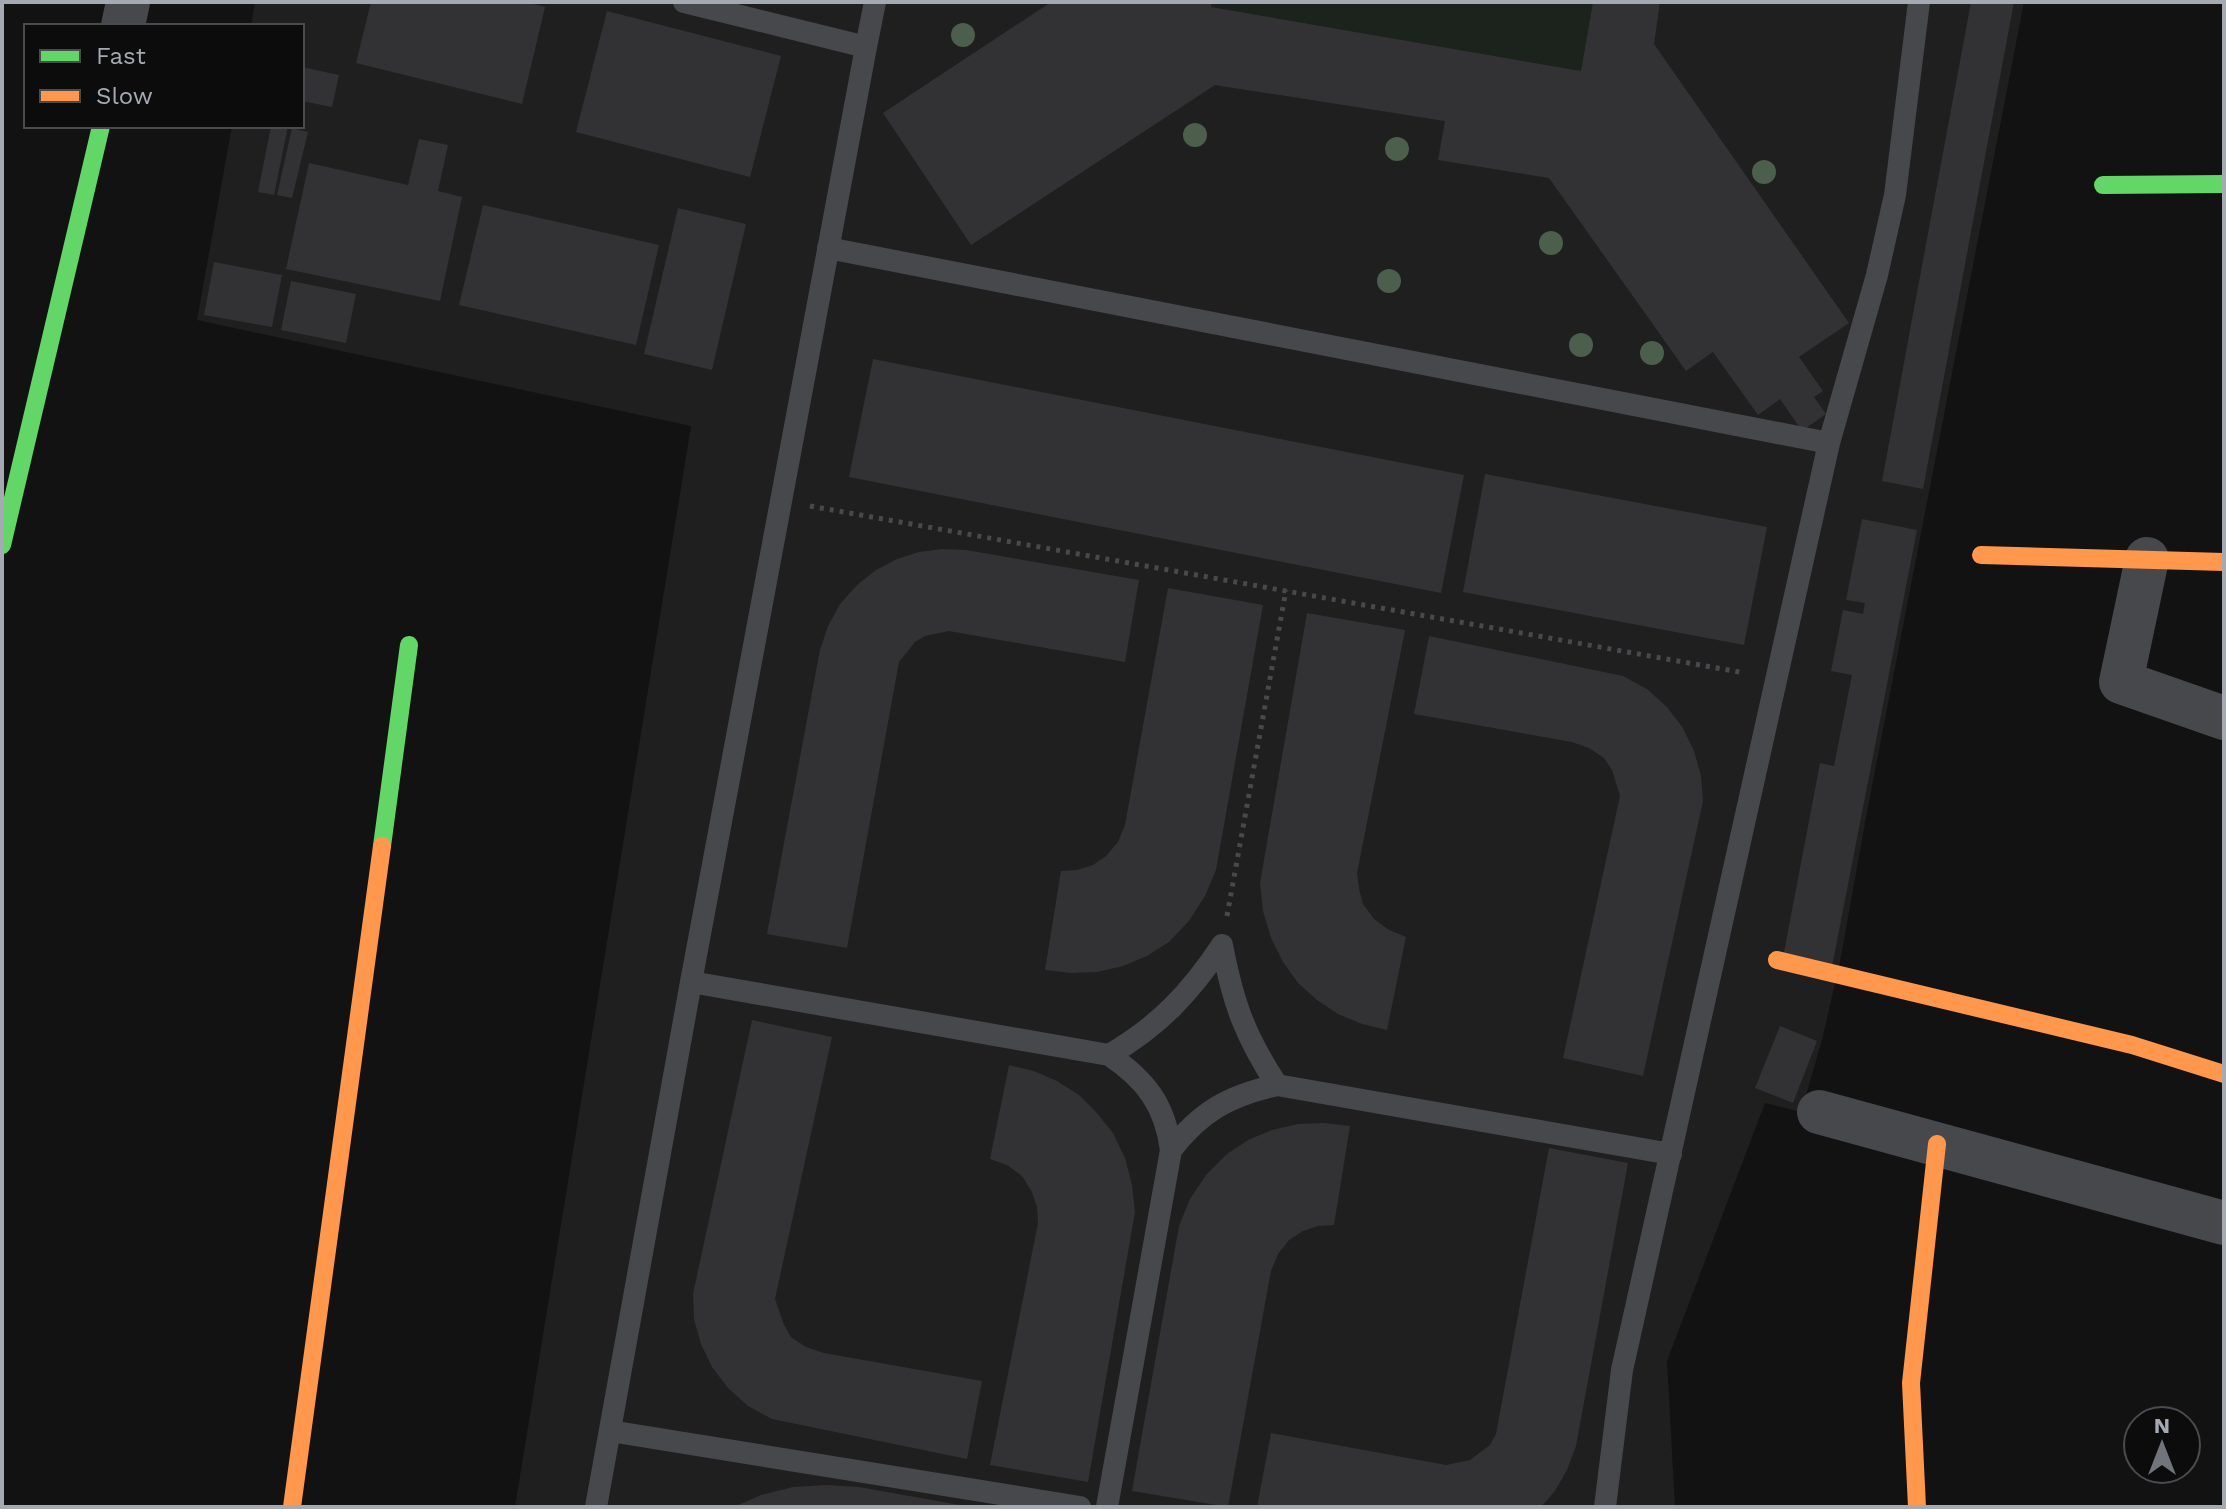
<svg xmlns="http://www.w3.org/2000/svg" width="2226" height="1509" font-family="'Work Sans',sans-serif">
<rect width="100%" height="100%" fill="#121212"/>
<path fill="#1f1f20" d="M255 2H2024L1867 812 1840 962 1822 1040 1801 1112 1765 1103 1667 1361 1675 1507H515L691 426 197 320 232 126H302V26H251Z"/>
<path fill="#1c221c" d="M1212 2H1593L1581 71 1211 7Z"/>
<path fill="#323234" d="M371 2H526L545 7 522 104 356 63Z
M1051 2H1212L1211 7 1581 71 1593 2H1660L1654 44 1849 323 1799 357 1823 391 1814 397 1826 414 1802 431 1780 399 1758 415 1713 352 1686 371 1549 178 1438 160 1445 121 1215 85 971 245 883 113Z
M1971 2H2014L1923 489 1882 481Z
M607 11 781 56 750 177 576 132Z
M302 67 339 75 332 107 302 101Z
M271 126H288L274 195 258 192Z
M292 128 308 132 292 198 277 195Z
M419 139 448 145 438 191 462 197 440 301 286 269 309 163 408 185Z
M483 205 659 245 636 345 459 305Z
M678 208 746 224 712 370 644 354Z
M214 262 282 275 272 327 204 315Z
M291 281 356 294 346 343 281 330Z
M873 359 1464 475 1441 593 849 477Z
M1485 474 1767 527 1744 645 1463 592Z
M1862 519 1917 530 1830 977 1781 968 1820 763 1834 766 1852 675 1831 671 1843 610 1863 614 1865 603 1846 600Z
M942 549 966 550 1139 580 1125 662 949 631 925 636 915 642 899 662 847 948 767 934 820 650 828 626 840 604 857 585 876 570 897 559 919 552Z
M1168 588 1263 605 1216 870 1205 896 1189 921 1169 942 1147 956 1123 966 1097 972 1071 973 1045 970 1061 871 1077 870 1093 865 1106 856 1118 842 1125 825Z
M1307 613 1405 630 1357 873 1359 889 1363 904 1374 919 1389 930 1406 937 1387 1030 1362 1024 1338 1014 1317 1000 1298 983 1283 962 1271 938 1263 911 1260 883Z
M1429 636 1623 676 1647 689 1667 707 1683 728 1694 751 1701 776 1703 801 1643 1076 1563 1058 1620 796 1612 770 1604 758 1589 748 1572 742 1414 714Z
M752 1020 832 1037 775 1299 784 1325 791 1337 806 1347 824 1353 982 1381 967 1459 772 1419 748 1406 728 1388 712 1367 701 1344 694 1319 693 1294Z
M1780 1026 1817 1041 1793 1103 1755 1088Z
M1009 1065 1034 1071 1057 1081 1079 1095 1097 1113 1113 1133 1125 1158 1132 1185 1135 1212 1088 1482 990 1465 1038 1223 1037 1207 1032 1192 1022 1176 1007 1165 990 1159Z
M1324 1123 1350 1126 1334 1225 1318 1226 1303 1231 1289 1240 1278 1254 1271 1271 1228 1507 1132 1491 1179 1226 1190 1199 1206 1175 1227 1154 1248 1140 1272 1130 1298 1124Z
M1549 1148 1628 1163 1576 1446 1567 1470 1555 1491 1541 1507H1257L1271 1433 1446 1465 1470 1460 1490 1445 1496 1434Z
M826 1485 859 1487 960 1505V1507H734L761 1495 793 1487Z"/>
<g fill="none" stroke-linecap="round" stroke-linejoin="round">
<path stroke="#48494c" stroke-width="5" stroke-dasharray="4 6" stroke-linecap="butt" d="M810 506 1745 673
M1227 916 1286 590"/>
<path stroke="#46484b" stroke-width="22" d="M866 47 875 2
M828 248 1829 443
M1222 945C1233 1003 1245 1036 1277 1085
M691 982 1109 1055C1146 1080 1165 1105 1171 1150L1107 1507
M1109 1055C1159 1026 1190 993 1222 945
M1171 1150C1201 1111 1229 1096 1277 1085L1671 1154
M610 1431 1080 1507
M596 1507 691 982 866 47 684 2
M1605 1507 1622 1370 1829 443 1877 275 1895 195 1919 2"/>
<path stroke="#46484b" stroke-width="44" d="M123 26 128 2
M2147 559 2121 682 2224 718
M1819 1112 2224 1223"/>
<path stroke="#63d668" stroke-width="18" d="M2103 185 2224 184
M2 545 101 126
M382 846 409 645"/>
<path stroke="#ff974d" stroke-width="18" d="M1981 555 2224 562
M1777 960 2132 1045 2224 1074
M292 1507 382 846
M1917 1507 1911 1383 1937 1144"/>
</g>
<g fill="#4c5e4c">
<circle cx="963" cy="35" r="12"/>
<circle cx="1195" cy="135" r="12"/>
<circle cx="1397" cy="149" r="12"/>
<circle cx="1764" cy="172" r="12"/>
<circle cx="1551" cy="243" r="12"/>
<circle cx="1389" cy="281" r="12"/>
<circle cx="1581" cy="345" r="12"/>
<circle cx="1652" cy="353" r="12"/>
</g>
<rect width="2226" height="1509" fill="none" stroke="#a4a9b2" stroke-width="8"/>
<rect x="24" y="24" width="280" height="104" fill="#0c0c0d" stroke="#494b4f" stroke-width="2"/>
<rect x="40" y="50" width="40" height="12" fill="#63d668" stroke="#494b4f" stroke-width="2"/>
<text x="96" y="64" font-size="24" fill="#a4a9b2">Fast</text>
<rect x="40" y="90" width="40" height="12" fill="#ff974d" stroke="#494b4f" stroke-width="2"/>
<text x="96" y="104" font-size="24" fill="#a4a9b2">Slow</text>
<g transform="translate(2162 1445)"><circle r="38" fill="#0c0c0d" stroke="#494b4f" stroke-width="2"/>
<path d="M0-6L14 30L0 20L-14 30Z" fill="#71747a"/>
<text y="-12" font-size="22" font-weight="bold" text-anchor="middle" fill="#a4a9b2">N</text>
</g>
</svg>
